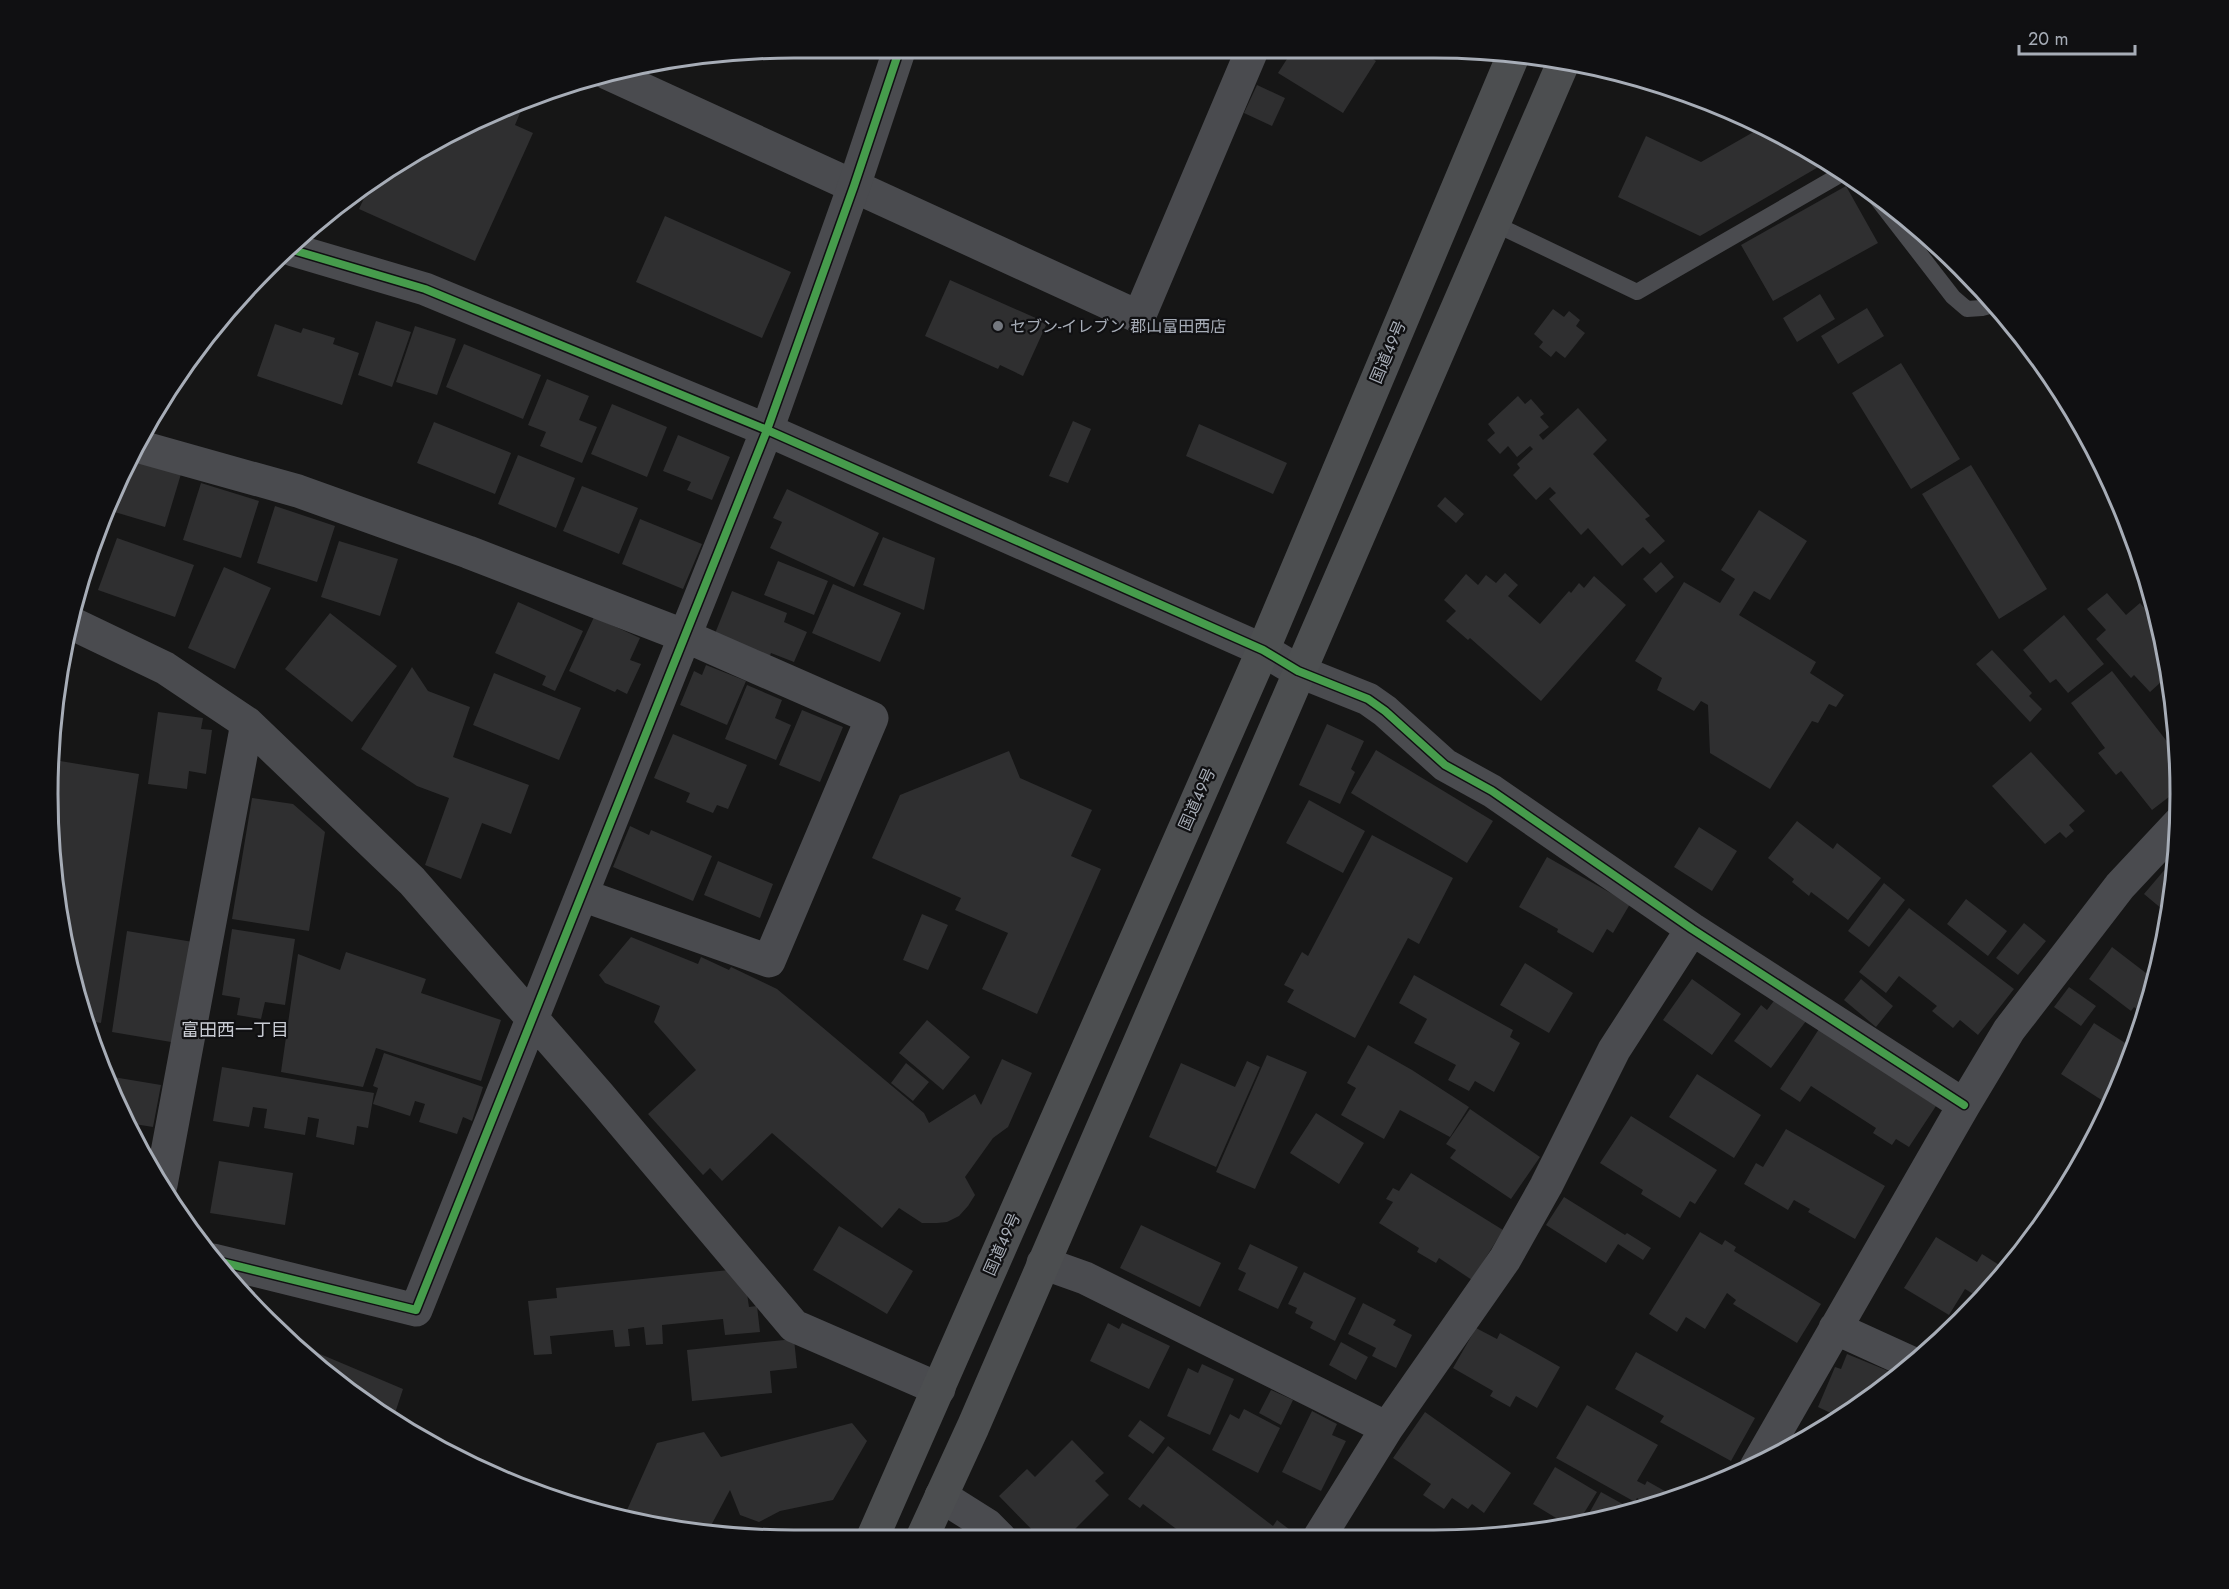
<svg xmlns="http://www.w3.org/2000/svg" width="2229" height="1589" font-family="Jost,'Noto Sans JP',sans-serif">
<rect width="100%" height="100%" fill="#161616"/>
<path fill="#2f2f30" d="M1294 48H1356L1376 61 1343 113 1278 73Z
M1257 85 1285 98 1272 126 1244 113Z
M516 102 523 106 515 125 533 133 475 261 359 209 372 181 380 174Z
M1764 126 1808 148 1827 162 1700 236 1618 197 1646 136 1701 162Z
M1846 186 1878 243 1773 301 1741 245Z
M665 216 791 272 762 338 636 282Z
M950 280 1047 323 1023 376 1000 365 998 369 925 336Z
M1820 294 1835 319 1797 342 1783 318Z
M1867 308 1884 336 1838 364 1821 336Z
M1553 309 1564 317 1569 311 1580 320 1576 326 1585 333 1565 358 1556 351 1551 357 1539 347 1543 342 1534 334Z
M376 321 411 332 392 387 358 375Z
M275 324 301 333 303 328 335 338 333 344 359 353 342 405 257 376Z
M415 326 456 339 437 395 396 382Z
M464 344 541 375 523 419 446 387Z
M1901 363 1960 459 1911 489 1852 393Z
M547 379 589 396 579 420 597 427 582 463 540 446 546 432 528 425Z
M1518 396 1525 404 1531 399 1544 414 1540 417 1549 427 1539 435 1543 440 1578 408 1607 440 1593 454 1650 516 1645 519 1665 541 1650 554 1643 547 1622 566 1588 528 1581 535 1549 499 1556 493 1550 487 1536 500 1513 475 1520 468 1517 464 1533 449 1530 446 1517 457 1508 446 1500 454 1487 440 1495 433 1488 424Z
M612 404 667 427 647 477 591 454Z
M1073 421 1091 429 1068 483 1049 476Z
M434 422 511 453 495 494 417 463Z
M1199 424 1287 463 1273 494 1186 456Z
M678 435 730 457 712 500 687 490 691 482 663 471Z
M518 455 575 478 556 528 498 504Z
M129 459 181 474 165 527 108 510Z
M1971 465 2047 589 1999 619 1922 494Z
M201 483 259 501 241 558 183 540Z
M582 486 638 508 619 554 563 531Z
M787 489 879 533 854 587 770 548 782 522 773 518Z
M1445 497 1464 514 1456 523 1437 506Z
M275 506 335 526 317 582 257 563Z
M1759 510 1807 541 1770 600 1754 591 1739 615 1816 662 1810 673 1844 695 1836 707 1829 704 1818 723 1812 721 1770 789 1710 753 1708 705 1701 701 1694 711 1657 690 1662 678 1635 661 1684 582 1720 603 1735 579 1721 570Z
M640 519 702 544 683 589 622 564Z
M883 537 935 558 924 610 863 585Z
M117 538 194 565 175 617 98 590Z
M339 541 398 559 380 616 321 597Z
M778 561 828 581 814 615 764 595Z
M1661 562 1674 577 1656 593 1643 579Z
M224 567 271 588 235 669 188 648Z
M1505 573 1518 585 1508 596 1540 624 1569 591 1571 593 1579 583 1584 588 1594 576 1626 605 1541 701 1470 638 1468 640 1446 621 1456 611 1444 600 1466 574 1478 585 1486 575 1496 583Z
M833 584 901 613 880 662 812 633Z
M732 591 787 613 784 622 807 632 794 662 771 653 769 658 714 636Z
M2107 593 2126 615 2140 603 2157 622 2175 698 2161 682 2150 692 2134 675 2131 678 2096 639 2106 630 2087 609Z
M518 602 583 631 555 691 542 685 546 676 495 653Z
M330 613 397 666 352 722 285 669Z
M2064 615 2104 664 2068 693 2056 679 2050 683 2023 650Z
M594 617 640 638 630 660 641 664 627 694 617 689 615 692 569 671Z
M1992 650 2032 693 2029 696 2042 709 2030 722 1976 664Z
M706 665 746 681 727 725 680 705 694 671 702 675Z
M412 667 428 691 470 707 453 757 529 785 511 834 482 823 461 879 425 865 449 798 417 786 361 749Z
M2112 671 2176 753 2178 790 2152 810 2121 771 2116 775 2098 753 2105 748 2071 703Z
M494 673 581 708 559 760 473 725Z
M747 685 782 700 775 718 791 725 776 760 725 739Z
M802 710 843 727 820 782 779 765Z
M158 712 203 718 201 729 212 730 206 774 189 771 187 789 148 784Z
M1327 724 1364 741 1351 769 1355 772 1340 804 1299 785Z
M673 734 747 765 728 809 717 805 713 813 686 802 690 793 654 778Z
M1376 750 1493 821 1467 863 1351 793Z
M1009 751 1020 778 1092 810 1071 856 1101 869 1037 1014 982 989 1008 933 955 910 961 898 872 858 900 795Z
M2031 752 2085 811 2069 825 2074 831 2066 838 2060 832 2045 844 1992 786Z
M54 760 139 774 101 1023 89 1021 54 892Z
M252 798 293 804 325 832 309 931 232 919Z
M1309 800 1365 831 1343 873 1286 843Z
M1797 821 1833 849 1837 843 1881 878 1848 920 1811 892 1809 896 1792 882 1794 879 1768 858Z
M630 826 649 835 651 830 712 856 693 901 613 867Z
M1699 827 1737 851 1712 891 1674 867Z
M1372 835 1453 878 1419 944 1408 938 1355 1038 1287 1002 1294 990 1284 985 1302 952 1308 956Z
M2178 854 2168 914 2144 894Z
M1547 857 1630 904 1613 933 1607 929 1593 953 1557 932 1558 929 1519 907Z
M718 861 773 884 760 918 704 895Z
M1884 883 1905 900 1869 947 1848 931Z
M1966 899 2007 931 1988 956 1947 924Z
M1909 908 2014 989 1978 1035 1960 1020 1953 1028 1932 1011 1937 1006 1899 976 1886 993 1859 972Z
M922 914 948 925 928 970 903 960Z
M2024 923 2046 941 2018 975 1996 958Z
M232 929 295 939 285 1005 265 1002 261 1019 237 1015 240 998 222 995Z
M127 931 193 942 177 1043 112 1032Z
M631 937 698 964 701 957 729 970 731 967 777 989 924 1113 929 1123 975 1094 981 1105 1002 1059 1032 1073 1008 1127 993 1138 965 1177 975 1195 968 1206 959 1216 947 1222 937 1223H922L899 1208 882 1228 772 1133 722 1181 710 1168 703 1175 648 1114 696 1070 654 1022 660 1006 605 983 599 975Z
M2112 947 2155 980 2148 989 2153 994 2151 1001 2142 1013 2134 1007 2131 1011 2089 979Z
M346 952 426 979 421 993 501 1020 481 1081 376 1048 363 1087 281 1072 298 954 340 970Z
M1525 963 1573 993 1549 1033 1500 1005Z
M1414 975 1513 1030 1510 1037 1520 1043 1494 1092 1475 1081 1469 1091 1448 1080 1456 1065 1414 1043 1427 1019 1399 1003Z
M1692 979 1741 1014 1712 1055 1663 1020Z
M1861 979 1893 1006 1876 1027 1844 1000Z
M2069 987 2096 1006 2081 1026 2054 1007Z
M1776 998 1806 1021 1771 1068 1734 1041 1761 1005 1767 1010Z
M927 1020 970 1057 943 1090 899 1053Z
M2094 1023 2133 1048 2111 1106 2061 1074Z
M1819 1029 1936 1106 1909 1147 1896 1139 1892 1145 1873 1133 1876 1128 1811 1086 1800 1102 1780 1089Z
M1368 1045 1412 1070 1469 1107 1450 1137 1400 1110 1384 1139 1341 1115 1356 1088 1347 1083Z
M384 1053 483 1087 472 1121 463 1117 457 1134 419 1122 425 1104 415 1101 410 1116 373 1104 378 1088 373 1086Z
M1267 1055 1307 1072 1255 1189 1216 1172Z
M1247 1061 1260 1067 1216 1167 1149 1137 1181 1063 1235 1087Z
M906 1063 929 1082 913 1101 891 1083Z
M222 1067 374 1093 368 1128 357 1126 354 1145 316 1137 319 1119 308 1117 305 1135 264 1128 267 1109 253 1107 249 1127 213 1121Z
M1697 1074 1761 1115 1734 1158 1669 1117Z
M113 1077 161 1085 153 1127 128 1123 111 1091Z
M1470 1109 1540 1157 1511 1199 1450 1158 1456 1150 1446 1144Z
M1316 1113 1364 1143 1339 1184 1290 1153Z
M1631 1116 1717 1170 1695 1204 1690 1201 1680 1218 1641 1194 1643 1190 1600 1163Z
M1786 1129 1885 1186 1855 1239 1808 1212 1810 1209 1794 1200 1788 1210 1744 1184 1756 1163 1763 1167Z
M219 1161 293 1173 285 1225 210 1213Z
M1411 1173 1503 1230 1472 1280 1439 1258 1436 1263 1417 1252 1419 1248 1379 1223 1393 1202 1386 1199 1393 1188 1399 1191Z
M1564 1197 1625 1235 1627 1233 1651 1248 1643 1260 1618 1244 1606 1263 1546 1225Z
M1141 1225 1221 1263 1200 1307 1120 1268Z
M839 1226 913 1271 887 1314 813 1270Z
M1700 1232 1722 1245 1725 1240 1736 1247 1734 1251 1821 1304 1797 1343 1733 1304 1736 1300 1727 1293 1705 1329 1686 1317 1677 1332 1649 1314Z
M1936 1237 1977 1262 1982 1254 2007 1270 1980 1298 1965 1289 1949 1315 1904 1288Z
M1250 1244 1298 1267 1278 1309 1238 1290 1246 1273 1238 1269Z
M729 1270 746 1287 749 1307 757 1306 760 1332 725 1335 723 1319 662 1325 663 1344 646 1345 644 1327 628 1329 630 1346 615 1347 613 1330 550 1336 552 1354 534 1355 528 1301 557 1298 556 1288Z
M1304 1272 1356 1298 1335 1341 1310 1328 1313 1322 1295 1313 1297 1308 1288 1304Z
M1363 1303 1396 1320 1393 1325 1412 1335 1396 1368 1372 1356 1376 1348 1348 1334Z
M1108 1323 1119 1329 1122 1323 1170 1346 1149 1389 1090 1361Z
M1476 1328 1497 1339 1500 1333 1560 1367 1537 1408 1516 1396 1510 1407 1490 1396 1493 1391 1453 1368Z
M794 1339 797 1368 770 1371 772 1393 692 1401 687 1350Z
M1341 1342 1368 1357 1356 1380 1329 1365Z
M294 1343 403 1389 393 1419 340 1387Z
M1636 1352 1755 1418 1731 1461 1660 1422 1664 1416 1615 1389Z
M1847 1354 1898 1375 1837 1416 1818 1407 1835 1367 1841 1369Z
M1202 1364 1234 1379 1210 1435 1167 1416 1188 1368 1198 1373Z
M1271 1390 1293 1400 1281 1425 1259 1413Z
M1587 1405 1658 1445 1637 1481 1645 1485 1647 1481 1670 1494 1666 1501 1652 1507 1637 1498 1635 1502 1556 1458Z
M1244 1409 1280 1428 1258 1473 1212 1450 1230 1414 1239 1419Z
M1312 1411 1337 1424 1332 1435 1346 1441 1321 1491 1282 1472Z
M1425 1412 1511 1473 1484 1513 1472 1504 1468 1509 1452 1498 1444 1509 1423 1495 1431 1484 1393 1458Z
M1140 1420 1165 1438 1153 1454 1128 1436Z
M852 1423 867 1441 833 1500 780 1511 759 1522 740 1515 730 1490 707 1533 623 1519 657 1443 704 1432 721 1457Z
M1072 1440 1104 1473 1095 1481 1109 1495 1067 1537 1040 1538 999 1496 1027 1469 1035 1477Z
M1168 1446 1273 1526 1277 1520 1298 1536 1187 1537 1143 1504 1140 1508 1128 1499Z
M1555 1467 1597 1492 1576 1526 1571 1527 1533 1504Z
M1601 1492 1637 1512 1583 1524Z"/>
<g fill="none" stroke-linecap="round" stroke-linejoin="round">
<path stroke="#4a4b4f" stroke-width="16" d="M1875 196 1953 297 1967 309 1982 308 1997 304
M1493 223 1637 292 1843 173"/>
<path stroke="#4a4b4f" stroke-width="33" d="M607 73 1139 317 1253 48
M137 446 298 491 468 552 685 636 872 718 769 961 582 895
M69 622 165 668 247 723 412 881 599 1095 794 1326 939 1389
M1298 671 1368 699 1385 711 1445 765 1492 791 1692 929 1964 1105
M161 1185 247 723
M213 1260 416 1310 767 430
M1043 1263 1085 1278 1387 1428
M1835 1328 1914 1364
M1756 1467 1964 1105 2009 1030 2120 886 2179 823
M941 1496 987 1525 1000 1538
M1320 1536 1387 1428 1505 1259 1546 1186 1614 1050 1692 929"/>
<path stroke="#4a4b4f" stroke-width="33" d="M293 250 425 289 767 430 1263 650 1298 671
M767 430 854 186 900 48"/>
<path stroke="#4c4e50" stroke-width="33" d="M922 1538 973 1427 1564 61
M872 1539 1263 650 1513 56"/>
<defs>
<path id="cycleway" d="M293 250 425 289 767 430 1263 650 1298 671 1368 699 1385 711 1445 765 1492 791 1692 929 1964 1105
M213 1260 416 1310 767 430 854 186 900 48"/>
</defs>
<use href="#cycleway" stroke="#101012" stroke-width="11"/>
<use href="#cycleway" stroke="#469c4c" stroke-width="8"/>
</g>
<circle fill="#74787f" stroke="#101012" stroke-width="2" cx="998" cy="326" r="6"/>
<g text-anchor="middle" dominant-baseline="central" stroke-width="4.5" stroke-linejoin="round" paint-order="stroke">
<g font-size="16" fill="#a7adb7" stroke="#101012" text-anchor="start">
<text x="1010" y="326">セブン-イレブン 郡山富田西店</text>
</g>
<g font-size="16" fill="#a7adb7" stroke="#101012">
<text transform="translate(1388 352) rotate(-67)">国道49号</text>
<text transform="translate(1197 799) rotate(-66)">国道49号</text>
<text transform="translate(1002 1244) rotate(-66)">国道49号</text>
</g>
<g font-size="18" fill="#c8cbd3" stroke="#101012">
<text x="235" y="1030">富田西一丁目</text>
</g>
</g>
<path d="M0 0H2229V1589H0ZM794 58H1434A736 736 0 0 1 2170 794V794A736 736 0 0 1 1434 1530H794A736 736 0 0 1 58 794V794A736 736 0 0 1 794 58Z" fill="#101012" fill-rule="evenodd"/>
<path fill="none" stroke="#a7adb7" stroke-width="3" d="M794 58H1434A736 736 0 0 1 2170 794V794A736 736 0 0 1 1434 1530H794A736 736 0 0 1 58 794V794A736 736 0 0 1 794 58Z"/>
<path d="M2019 45v9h116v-9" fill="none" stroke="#a7adb7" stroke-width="3"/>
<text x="2028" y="45" font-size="18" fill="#a7adb7" stroke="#101012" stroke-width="4.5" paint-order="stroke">20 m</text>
</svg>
